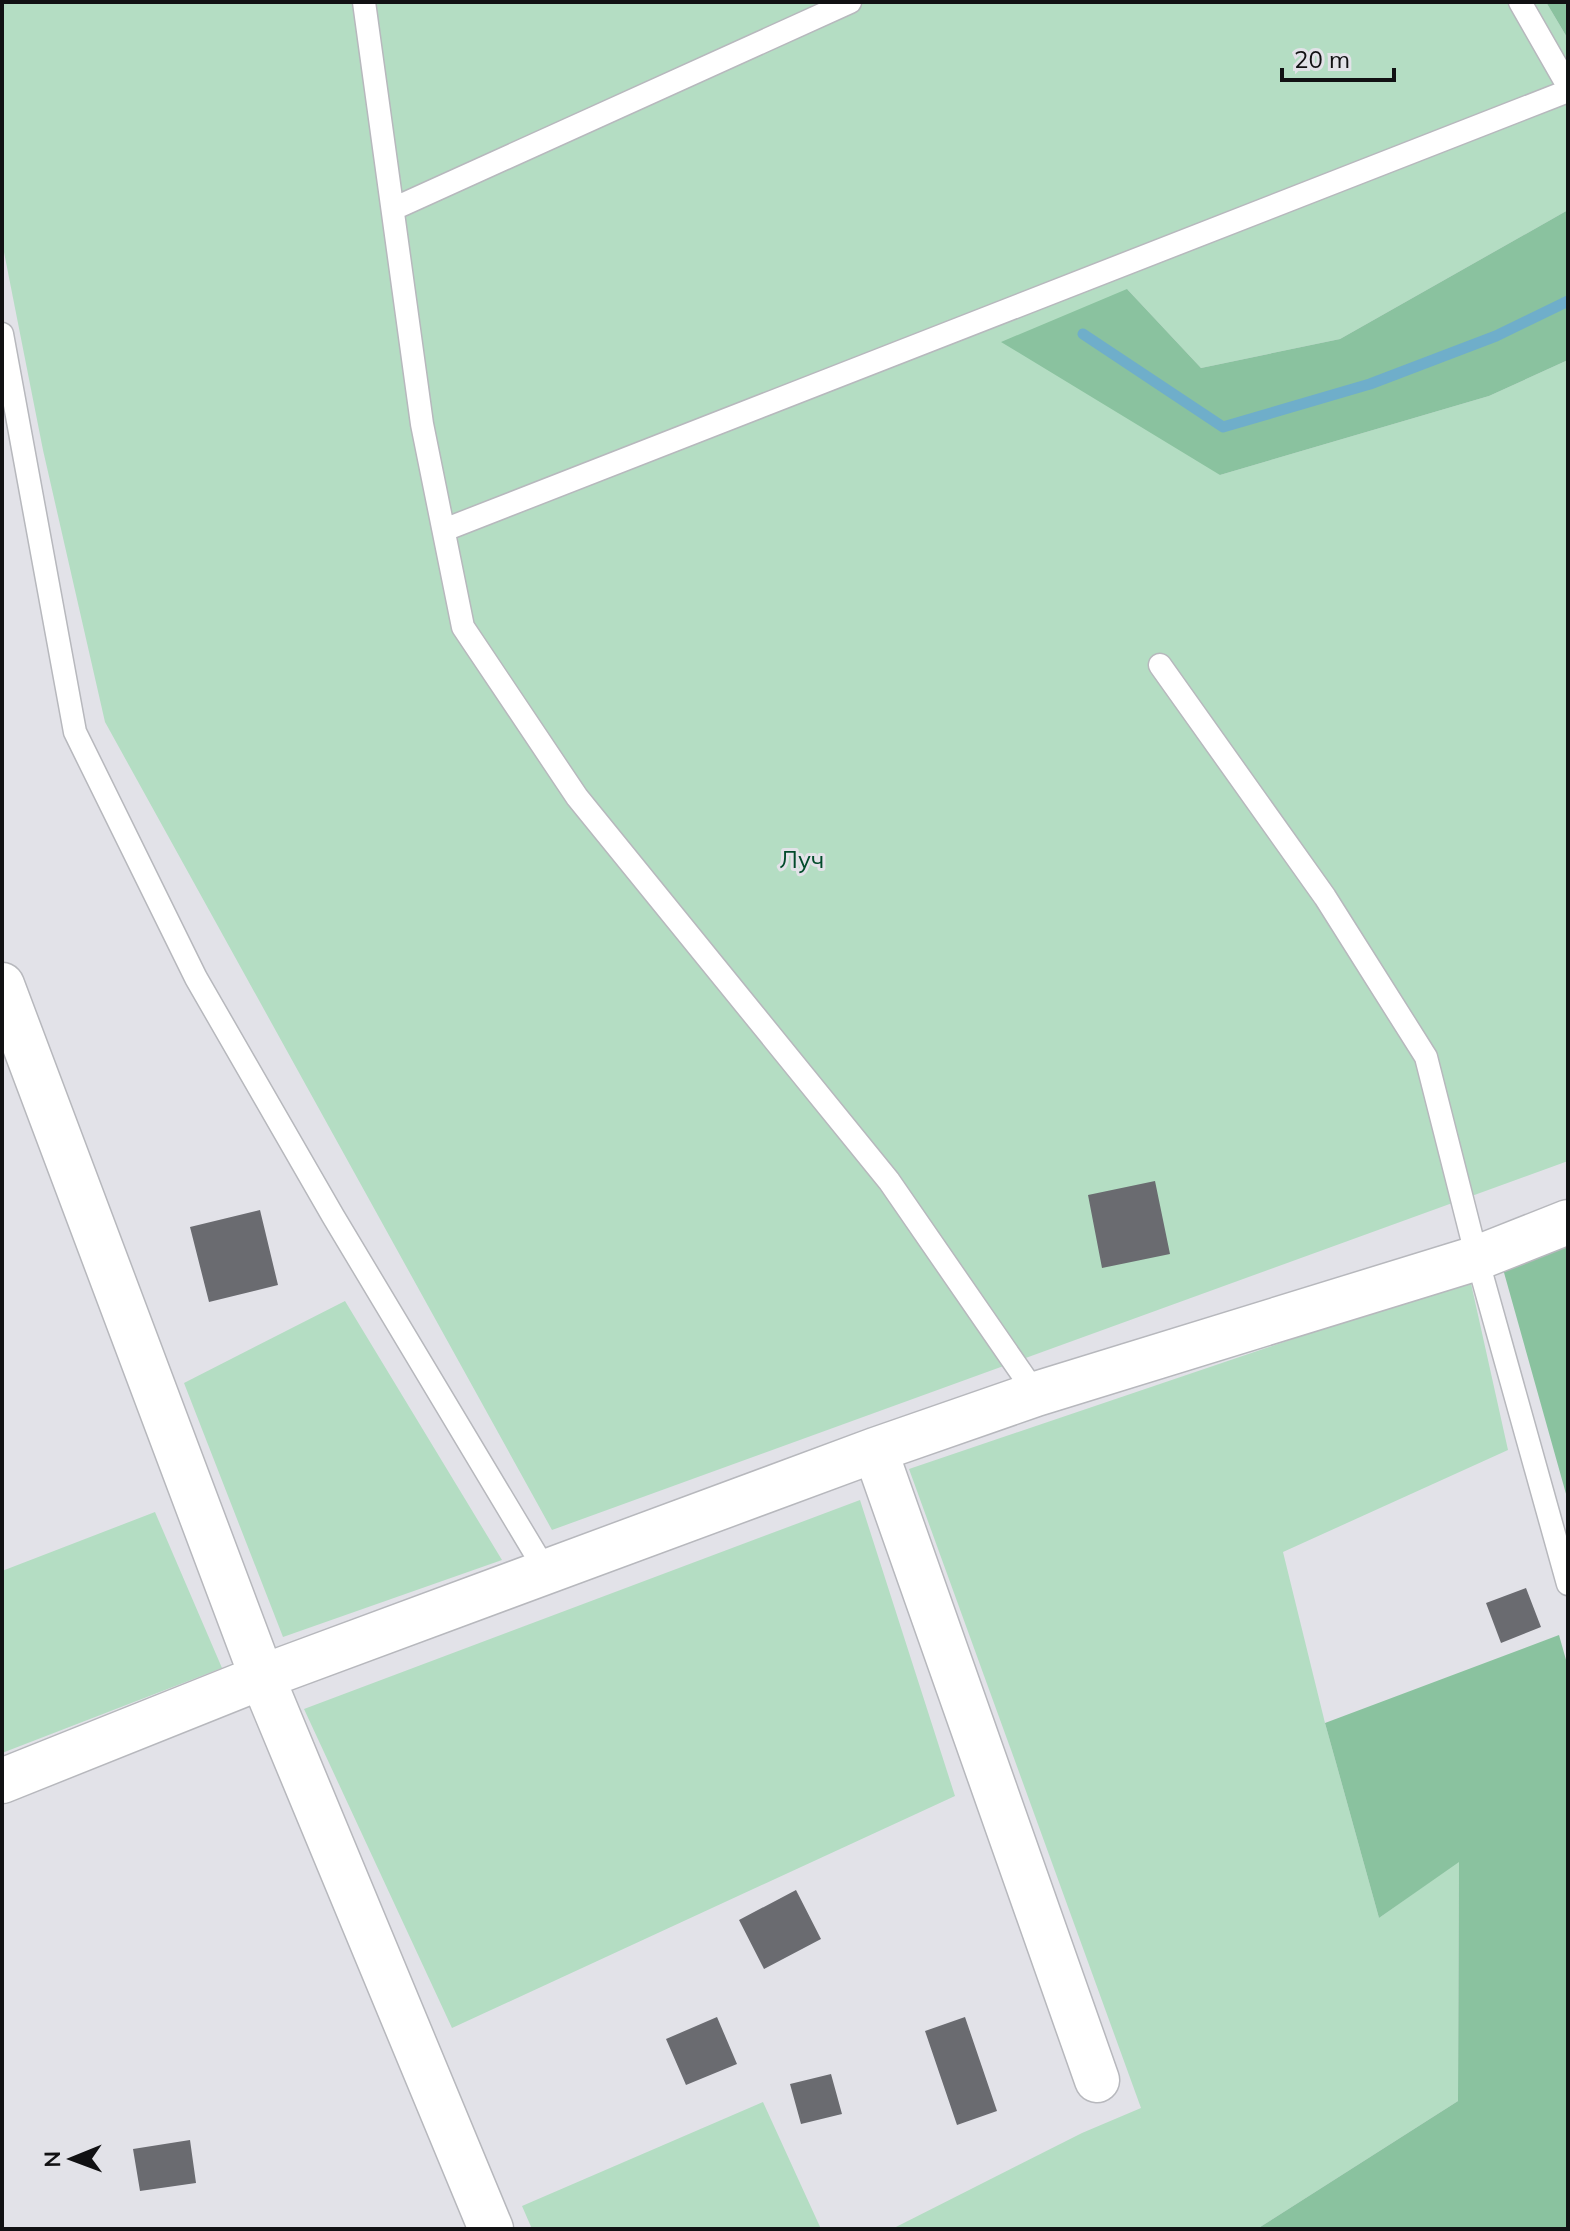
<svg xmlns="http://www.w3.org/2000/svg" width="1570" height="2231" font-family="Mulish,sans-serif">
<rect width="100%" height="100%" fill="#e2e2e8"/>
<path fill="#b4ddc3" d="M2 2H1546L1568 39V210L1340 339 1201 368 1127 289 1220 475 1489 396 1568 360V1161L552 1530 105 722 43 450 2 242Z
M1470 1279 1508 1450 1283 1552 1325 1723 1379 1918 1459 1861 1458 2101 1257 2229H892L1082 2133 1141 2108 909 1469Z
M345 1301 502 1560 283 1637 184 1383Z
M860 1500 955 1796 452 2028 304 1709Z
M155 1512 222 1668 2 1753V1571Z
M763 2102 821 2229H532L522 2206Z"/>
<path fill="#8ac29f" d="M1546 2H1568V39Z
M1568 210V360L1489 396 1220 475 1001 342 1127 289 1201 368 1340 339Z
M1568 1246V1501L1503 1269Z
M1559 1635 1568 1667V2229H1257L1458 2101 1459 1862 1379 1918 1325 1723Z"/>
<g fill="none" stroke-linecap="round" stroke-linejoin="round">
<path stroke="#6faeca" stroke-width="11" d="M1083 334 1223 427 1370 384 1496 336 1568 301"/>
</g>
<path fill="#6a6b70" d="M1155 1181 1170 1254 1102 1268 1088 1195Z
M260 1210 278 1285 209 1302 190 1227Z
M1526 1588 1541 1627 1501 1643 1486 1603Z
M796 1890 821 1939 764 1969 739 1920Z
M717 2017 737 2064 686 2085 666 2039Z
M965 2017 997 2111 957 2125 925 2031Z
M831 2074 842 2114 801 2124 790 2084Z
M190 2140 196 2183 140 2191 133 2149Z"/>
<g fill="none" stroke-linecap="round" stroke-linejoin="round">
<defs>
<path id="lane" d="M364 2 422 424 463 627 577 797 889 1181 1036 1394
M1520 2 1568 86
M393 209 850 2
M2 334 75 732 196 978 333 1216 547 1573
M444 530 1568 91
M1160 665 1325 897 1426 1057 1477 1258 1568 1584"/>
<path id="street" d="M2 985 262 1677 491 2229
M875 1450 1097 2080
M2 1781 262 1677 875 1450 1036 1394 1477 1258 1568 1222"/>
</defs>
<use href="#lane" stroke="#b7b8bd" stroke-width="25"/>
<use href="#street" stroke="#b7b8bd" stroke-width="47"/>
<use href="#lane" stroke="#fff" stroke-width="22"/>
<use href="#street" stroke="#fff" stroke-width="44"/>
</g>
<g text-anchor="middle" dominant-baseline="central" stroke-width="6" stroke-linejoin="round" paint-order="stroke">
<g font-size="24" fill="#024b2b" stroke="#e2e2e8">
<text x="802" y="859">Луч</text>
</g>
</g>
<rect width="1570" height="2231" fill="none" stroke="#111113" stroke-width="8"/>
<g transform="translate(72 2159) rotate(269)" stroke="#e2e2e8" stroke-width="6" paint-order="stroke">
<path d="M0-6L14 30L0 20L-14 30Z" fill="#111113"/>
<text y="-12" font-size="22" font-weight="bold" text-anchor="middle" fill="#111113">N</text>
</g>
<path d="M1282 68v12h112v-12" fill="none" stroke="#111113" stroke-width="4"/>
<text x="1294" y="68" font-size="24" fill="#111113" stroke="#e2e2e8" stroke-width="6" paint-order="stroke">20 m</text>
</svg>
